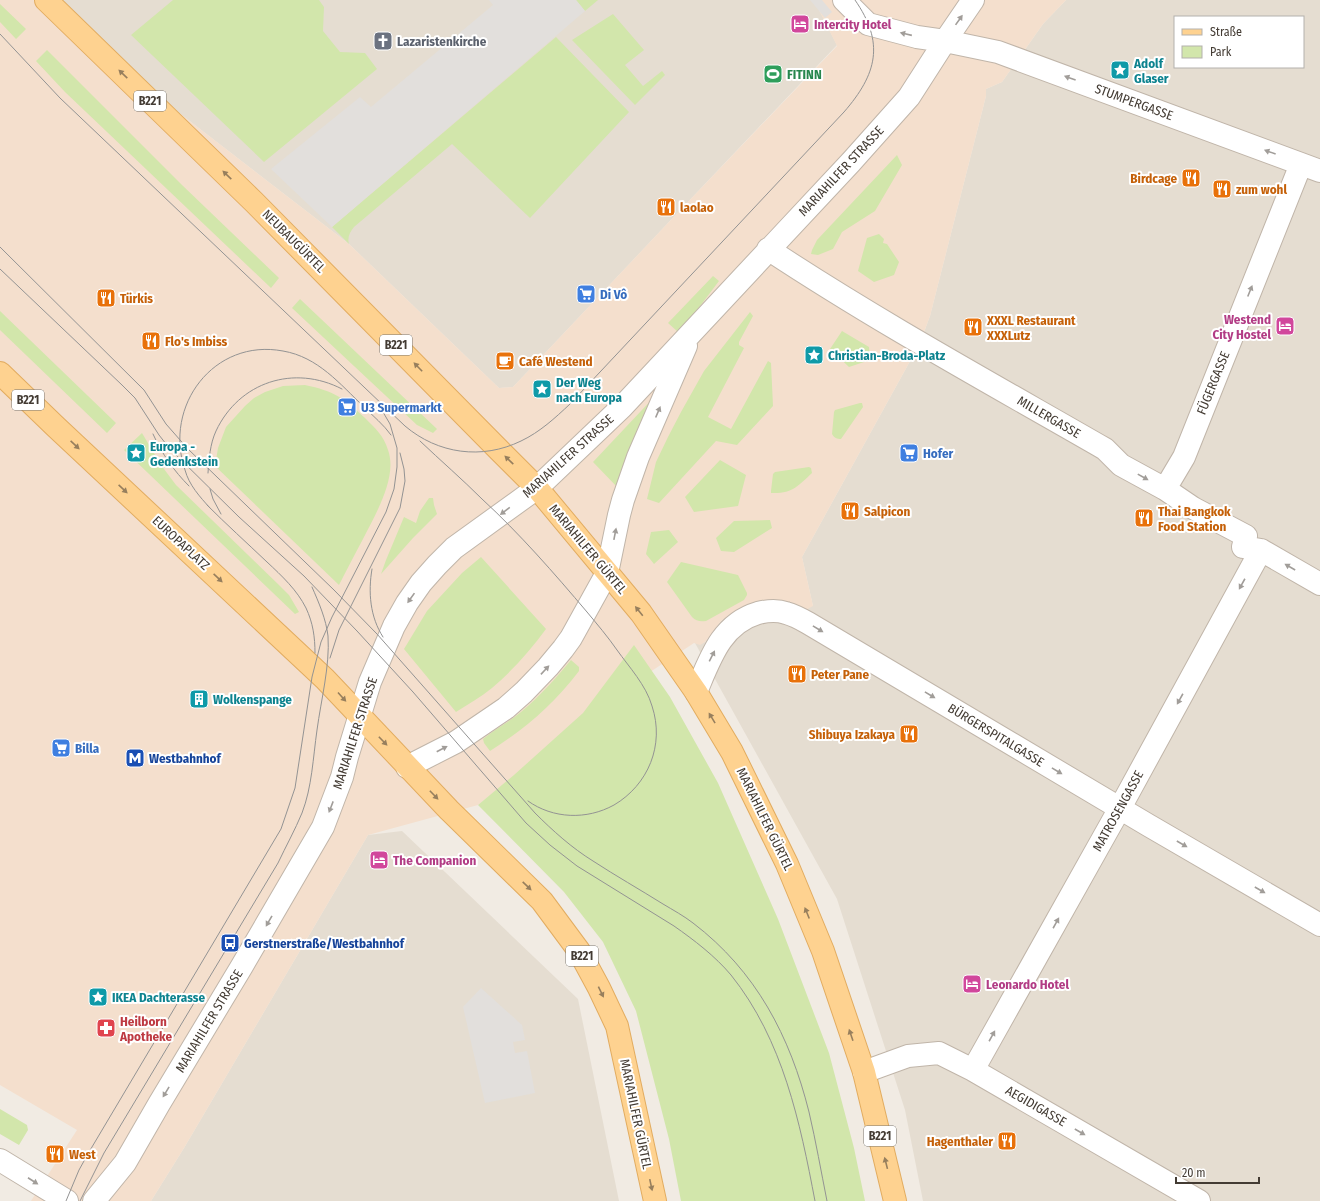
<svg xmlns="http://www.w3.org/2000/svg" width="1320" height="1201" font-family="'Fira Sans Condensed',sans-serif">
<rect width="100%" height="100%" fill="#f1ebe3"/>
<path fill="#e5ddd1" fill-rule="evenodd" d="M33 0H814L837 45 685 205 513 387 499 388 349 244Z
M1066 0H1320V1201H923L905 1110 837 899 695 643 700 644 705 642 721 621 735 611 750 604 767 601 813 606 802 557 920 343 930 316 986 96V89L1002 82 1043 24ZM1175 17H1303V67H1175Z
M402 831 578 999 619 1201H151L184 1148 368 835Z"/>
<path fill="#f4dfcd" d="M0 0H33L349 244 499 388 513 387 685 205 837 46 814 0H1066L1043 24 1002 82 986 89V96L930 316 920 343 802 557 813 606 806 610 767 601 750 604 735 611 721 621 705 642 700 645 694 643 641 678 478 805 368 835 184 1148 151 1201H31L77 1130 0 1085Z"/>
<path fill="#d2e6ab" d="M173 0H319L324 7 323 31 340 52 365 53 377 69 264 162 131 35Z
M576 0H598L585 11Z
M0 4 26 29 16 39 0 22Z
M613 14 644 50 625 65 643 86 662 71 665 75 635 105 572 40Z
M556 37 629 112 530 218 452 144 354 227C350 232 347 237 349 244L332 227Z
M47 50 182 185 279 278 271 288 65 92 36 61Z
M897 155 902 165 875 211 842 232 833 249 818 255 811 254 812 250 817 240Z
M879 234 884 239 883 243 887 244 899 262 894 275 874 282 858 271 867 238Z
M713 276 719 281 682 330 678 332 668 323Z
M300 299 437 429 433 433 417 425 292 308Z
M0 311 116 423 107 433 0 330Z
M750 312 753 316 739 342V345L744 348 708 417 731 429 768 361 771 363 773 406 737 445 716 441 659 503 647 499 656 462 668 437 681 412 704 371Z
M842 331 869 347 870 360 849 367 830 349Z
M305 385C334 391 344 398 365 418 375 428 384 436 388 450 398 477 375 515 363 539 355 554 347 569 339 585L215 466 218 448 226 427 245 406 254 398 265 392 283 386Z
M657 394 619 489 593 462Z
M860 403H862L863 407 841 439C837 439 834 438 832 434L834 412 835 410Z
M142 433 161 465 176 485 280 586 289 595 299 612 295 614 124 450Z
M720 460 746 475 738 506 694 512 685 497Z
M809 467 811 468 812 473C798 486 792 494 771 493V491L773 474 775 472Z
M429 498H433L434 505 437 514 413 538 381 574 386 560 404 517 416 523 420 511Z
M770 520 772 528 734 552 721 551 716 538 734 521Z
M669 530 678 542 654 564 646 554 651 532Z
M481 557 546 629C530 651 512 671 492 688 481 697 468 704 456 712L404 649 427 611 462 573Z
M681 562 738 575 747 593V595L744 600 706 621C700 622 696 621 692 617L667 582Z
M634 645 670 697 718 783 778 919 829 1053 854 1148 865 1201H681L669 1139 636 1011 603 942 564 892 478 805 514 775 583 713Z
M571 660 579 667V671C553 705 526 728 490 751L484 743 483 739C495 729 509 722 521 712 540 696 556 678 571 660Z
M0 1109 27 1125 28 1130 19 1145 0 1134Z"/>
<path fill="#e2dfdc" d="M489 0H576L585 11 332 227 271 169 360 97 371 107 493 5Z
M810 0H822L832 12 825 18Z
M481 988 522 1025 525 1040 513 1042 515 1053 527 1051 535 1093 485 1103 463 1007Z"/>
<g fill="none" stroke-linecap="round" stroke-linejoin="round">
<defs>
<path id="minor" d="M844 0 868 24 917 37 945 41 998 52 1320 171
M768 249C877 321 992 384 1105 449L1121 465 1165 489 1193 508 1246 536 1243 547 1261 550 1320 584
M537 488 622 407 851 162 909 97 945 41 973 0
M1165 489 1184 457 1301 164
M696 692C710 659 721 624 758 613 766 611 778 610 786 613 793 615 801 619 808 623L1148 825 1320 925
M407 767 456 742 506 708 524 692 548 667 563 649 571 638 607 573 619 515 623 500 638 457 686 346
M973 1070 1120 808 1261 550
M864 1072 908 1056 939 1053 973 1070 1199 1201
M0 1160 67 1201"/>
<path id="tertiary" d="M94 1201 125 1163 159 1104 242 966 323 827 342 777 347 757 370 682 394 626 407 603 421 583 437 565 454 548 537 488"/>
<path id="primary" d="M46 0 254 202 498 449 537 488 641 613 696 692 732 752 787 864 823 951 864 1072 895 1201
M0 373 56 427 325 679 449 810 542 901 579 951 599 988 617 1026 655 1201"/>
</defs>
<use href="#minor" stroke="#c0b5a9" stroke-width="24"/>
<use href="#tertiary" stroke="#c0b5a9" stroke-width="24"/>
<use href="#primary" stroke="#e2ac60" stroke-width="24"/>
<use href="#minor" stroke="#fff" stroke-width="22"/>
<use href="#tertiary" stroke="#fff" stroke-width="22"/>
<use href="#primary" stroke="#fed290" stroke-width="22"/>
<path stroke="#939393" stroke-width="1" d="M0 34 60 98 405 426C438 454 482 460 521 441 540 432 555 418 570 404L844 112C877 74 885 43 855 0
M0 247 144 390 166 424 188 449 334 590 377 634 535 813C553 831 572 848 593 861 616 876 639 889 663 904 673 910 684 916 693 923 756 971 790 1036 809 1112 816 1142 821 1171 827 1201
M0 269 122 385 135 398 159 435 170 449 239 517 304 576 357 631 413 692 526 823 550 845 577 866 674 926C694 940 715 956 731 975 783 1040 800 1122 815 1201
M153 434C162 454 174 471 189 486
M420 441C441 461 462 479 482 499 520 534 554 573 587 612 597 624 608 637 617 650 629 667 646 685 652 706 665 745 648 785 614 805 587 820 553 819 528 801
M208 473C209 459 210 444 216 431 239 382 294 364 342 389
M210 489 213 499 221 514
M207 505C226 524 247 543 267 562 282 576 297 590 306 608 313 623 315 637 315 653
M210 508C200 497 189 485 185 470 163 406 214 338 283 351 318 357 340 384 364 407 373 416 384 425 391 435
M372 569C368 592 370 617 383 637
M330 658 339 630 400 508 405 481 404 469 400 453
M66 1201 79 1170 89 1152 281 829 295 788 312 677 321 642 332 617 386 512 394 489 397 467V448L390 424 380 407
M80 1201 104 1153 278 863C286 846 295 830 302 813 312 787 313 758 317 730 321 700 330 666 328 636 326 619 319 603 312 587"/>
</g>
<defs><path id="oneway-solid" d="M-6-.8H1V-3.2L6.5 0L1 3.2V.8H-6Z"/></defs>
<g fill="#a19d99">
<use href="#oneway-solid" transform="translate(959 20) rotate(-55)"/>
<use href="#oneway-solid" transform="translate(906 34) rotate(-167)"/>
<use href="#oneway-solid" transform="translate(1070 78) rotate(-160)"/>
<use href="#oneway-solid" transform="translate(1270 152) rotate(-160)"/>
<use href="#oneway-solid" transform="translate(1250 291) rotate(-68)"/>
<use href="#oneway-solid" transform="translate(658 412) rotate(-67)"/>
<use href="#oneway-solid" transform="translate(1143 477) rotate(29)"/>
<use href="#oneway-solid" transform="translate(505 511) rotate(143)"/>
<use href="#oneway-solid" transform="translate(615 534) rotate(-79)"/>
<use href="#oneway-solid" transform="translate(1290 567) rotate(-150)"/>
<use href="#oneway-solid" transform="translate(1242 584) rotate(119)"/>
<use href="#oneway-solid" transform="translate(411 598) rotate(125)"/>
<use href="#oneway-solid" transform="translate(818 629) rotate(31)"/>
<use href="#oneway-solid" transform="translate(712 656) rotate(-63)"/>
<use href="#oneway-solid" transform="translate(545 670) rotate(-47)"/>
<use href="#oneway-solid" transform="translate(930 695) rotate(31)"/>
<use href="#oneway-solid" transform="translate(1180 699) rotate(119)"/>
<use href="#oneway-solid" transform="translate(442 749) rotate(-28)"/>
<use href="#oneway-solid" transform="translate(1057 771) rotate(31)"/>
<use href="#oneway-solid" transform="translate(331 807) rotate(111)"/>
<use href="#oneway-solid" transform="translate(1182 844) rotate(30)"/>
<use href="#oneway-solid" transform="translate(1260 890) rotate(30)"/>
<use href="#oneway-solid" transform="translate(269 921) rotate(120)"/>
<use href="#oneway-solid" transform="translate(1056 923) rotate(-61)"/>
<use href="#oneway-solid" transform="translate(992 1036) rotate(-61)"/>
<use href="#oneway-solid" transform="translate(166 1092) rotate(121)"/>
<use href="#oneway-solid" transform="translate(1080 1132) rotate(30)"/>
<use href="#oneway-solid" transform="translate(33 1181) rotate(33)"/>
</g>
<g fill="#977f5d">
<use href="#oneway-solid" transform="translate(123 74) rotate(-136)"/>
<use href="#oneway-solid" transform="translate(227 175) rotate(-136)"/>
<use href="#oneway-solid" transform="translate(418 367) rotate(-134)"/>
<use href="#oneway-solid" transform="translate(75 445) rotate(43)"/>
<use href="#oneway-solid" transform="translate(509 460) rotate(-136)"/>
<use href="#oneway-solid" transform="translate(123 489) rotate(43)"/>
<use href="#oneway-solid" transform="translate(218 578) rotate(43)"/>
<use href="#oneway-solid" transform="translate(639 611) rotate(-129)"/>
<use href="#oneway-solid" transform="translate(342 697) rotate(48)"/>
<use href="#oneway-solid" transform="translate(712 718) rotate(-121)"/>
<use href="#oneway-solid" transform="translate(383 741) rotate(46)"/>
<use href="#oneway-solid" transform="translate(434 795) rotate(46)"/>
<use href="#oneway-solid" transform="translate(527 886) rotate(44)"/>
<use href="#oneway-solid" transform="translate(807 913) rotate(-112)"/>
<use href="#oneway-solid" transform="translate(601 992) rotate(64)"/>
<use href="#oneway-solid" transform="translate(851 1035) rotate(-109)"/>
<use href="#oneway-solid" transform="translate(886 1163) rotate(-104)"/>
<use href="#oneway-solid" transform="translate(651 1185) rotate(78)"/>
</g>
<defs>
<symbol id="hotel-square" viewBox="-11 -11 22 22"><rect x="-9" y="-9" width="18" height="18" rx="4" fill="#d1479c" stroke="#fff"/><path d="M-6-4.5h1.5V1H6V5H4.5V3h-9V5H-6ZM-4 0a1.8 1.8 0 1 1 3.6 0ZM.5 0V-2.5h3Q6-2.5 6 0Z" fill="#fff"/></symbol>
<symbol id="church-square" viewBox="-11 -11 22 22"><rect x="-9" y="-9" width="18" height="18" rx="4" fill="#6b7280" stroke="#fff"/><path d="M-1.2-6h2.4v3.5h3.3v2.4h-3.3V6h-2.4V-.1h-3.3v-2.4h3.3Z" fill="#fff"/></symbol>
<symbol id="sight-square" viewBox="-11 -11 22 22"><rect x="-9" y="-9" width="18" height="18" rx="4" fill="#0f9aa8" stroke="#fff"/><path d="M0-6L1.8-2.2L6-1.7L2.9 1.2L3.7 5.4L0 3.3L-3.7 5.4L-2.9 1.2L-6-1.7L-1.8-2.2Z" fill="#fff"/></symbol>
<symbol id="stadium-square" viewBox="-11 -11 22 22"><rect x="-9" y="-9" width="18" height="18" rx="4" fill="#2e9e5b" stroke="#fff"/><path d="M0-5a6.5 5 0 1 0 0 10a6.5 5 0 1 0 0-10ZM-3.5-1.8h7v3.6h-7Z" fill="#fff"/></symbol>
<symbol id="restaurant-square" viewBox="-11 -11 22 22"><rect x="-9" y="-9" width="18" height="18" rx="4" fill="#e8710a" stroke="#fff"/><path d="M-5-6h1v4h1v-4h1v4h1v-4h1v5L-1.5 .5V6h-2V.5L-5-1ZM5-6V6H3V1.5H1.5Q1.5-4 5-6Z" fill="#fff"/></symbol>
<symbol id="supermarket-square" viewBox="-11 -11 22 22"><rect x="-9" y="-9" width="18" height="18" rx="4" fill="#3f7fe0" stroke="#fff"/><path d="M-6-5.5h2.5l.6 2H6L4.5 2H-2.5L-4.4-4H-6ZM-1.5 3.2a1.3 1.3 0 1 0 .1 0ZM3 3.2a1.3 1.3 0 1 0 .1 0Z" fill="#fff"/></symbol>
<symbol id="cafe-square" viewBox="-11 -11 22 22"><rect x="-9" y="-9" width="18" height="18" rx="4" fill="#e8710a" stroke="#fff"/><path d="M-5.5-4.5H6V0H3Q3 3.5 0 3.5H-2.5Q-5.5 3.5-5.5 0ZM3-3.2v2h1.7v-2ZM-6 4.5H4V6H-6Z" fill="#fff"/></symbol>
<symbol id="building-square" viewBox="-11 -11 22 22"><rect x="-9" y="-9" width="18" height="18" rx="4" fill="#0f9aa8" stroke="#fff"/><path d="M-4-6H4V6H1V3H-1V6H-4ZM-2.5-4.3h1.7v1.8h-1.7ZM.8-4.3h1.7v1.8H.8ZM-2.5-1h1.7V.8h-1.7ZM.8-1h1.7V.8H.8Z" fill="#fff"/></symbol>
<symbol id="metro-square" viewBox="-11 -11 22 22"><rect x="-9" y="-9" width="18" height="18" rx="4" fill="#1a4fb4" stroke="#fff"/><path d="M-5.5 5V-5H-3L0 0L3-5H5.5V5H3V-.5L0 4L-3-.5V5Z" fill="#fff"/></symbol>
<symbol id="bus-square" viewBox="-11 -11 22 22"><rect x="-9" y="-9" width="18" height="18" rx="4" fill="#1a4fb4" stroke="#fff"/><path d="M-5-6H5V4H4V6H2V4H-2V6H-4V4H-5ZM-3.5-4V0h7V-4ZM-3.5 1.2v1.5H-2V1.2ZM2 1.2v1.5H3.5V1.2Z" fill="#fff"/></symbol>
<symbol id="pharmacy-square" viewBox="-11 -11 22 22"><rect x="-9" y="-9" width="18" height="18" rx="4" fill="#e0444e" stroke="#fff"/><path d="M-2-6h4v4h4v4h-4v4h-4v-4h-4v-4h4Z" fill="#fff"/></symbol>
</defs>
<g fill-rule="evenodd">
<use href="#hotel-square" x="789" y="13" width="22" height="22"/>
<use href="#church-square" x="372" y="30" width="22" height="22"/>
<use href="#sight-square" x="1109" y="59" width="22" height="22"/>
<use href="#stadium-square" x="762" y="63" width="22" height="22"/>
<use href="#restaurant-square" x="1180" y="167" width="22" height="22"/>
<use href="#restaurant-square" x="1211" y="178" width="22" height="22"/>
<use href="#restaurant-square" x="655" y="196" width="22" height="22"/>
<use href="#supermarket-square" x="575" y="283" width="22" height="22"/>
<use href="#restaurant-square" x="95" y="287" width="22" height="22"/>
<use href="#hotel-square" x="1274" y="315" width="22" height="22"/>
<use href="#restaurant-square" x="962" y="316" width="22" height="22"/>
<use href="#restaurant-square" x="140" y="330" width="22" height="22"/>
<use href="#sight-square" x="803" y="344" width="22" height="22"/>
<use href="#cafe-square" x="494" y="350" width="22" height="22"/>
<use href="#sight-square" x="531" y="378" width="22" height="22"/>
<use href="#supermarket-square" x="336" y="396" width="22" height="22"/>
<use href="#sight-square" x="125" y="442" width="22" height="22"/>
<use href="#supermarket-square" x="898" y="442" width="22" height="22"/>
<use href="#restaurant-square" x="839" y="500" width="22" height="22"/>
<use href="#restaurant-square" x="1133" y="507" width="22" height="22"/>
<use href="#restaurant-square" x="786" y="663" width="22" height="22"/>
<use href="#building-square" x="188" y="688" width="22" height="22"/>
<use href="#restaurant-square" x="898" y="723" width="22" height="22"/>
<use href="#supermarket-square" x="50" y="737" width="22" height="22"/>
<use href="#metro-square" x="124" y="747" width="22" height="22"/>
<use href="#hotel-square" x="368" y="849" width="22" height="22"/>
<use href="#bus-square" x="219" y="932" width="22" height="22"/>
<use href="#hotel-square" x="961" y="973" width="22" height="22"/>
<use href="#sight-square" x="87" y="986" width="22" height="22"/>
<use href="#pharmacy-square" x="95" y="1017" width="22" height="22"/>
<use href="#restaurant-square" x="996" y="1130" width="22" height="22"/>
<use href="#restaurant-square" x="44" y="1143" width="22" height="22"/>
</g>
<g text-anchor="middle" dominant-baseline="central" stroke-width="4" stroke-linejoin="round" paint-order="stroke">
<g fill="#fff" stroke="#7b7670" stroke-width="1">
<rect x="134" y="91" width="32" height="20" rx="3"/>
<rect x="380" y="335" width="32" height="20" rx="3"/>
<rect x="12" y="390" width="32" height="20" rx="3"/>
<rect x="566" y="946" width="32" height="20" rx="3"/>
<rect x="864" y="1126" width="32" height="20" rx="3"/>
</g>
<g font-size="12" font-weight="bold" fill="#433b33">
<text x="150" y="101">B221</text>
<text x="396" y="345">B221</text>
<text x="28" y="400">B221</text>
<text x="582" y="956">B221</text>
<text x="880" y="1136">B221</text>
</g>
<g font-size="13" font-weight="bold" fill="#b23c85" stroke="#fff" text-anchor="start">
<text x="814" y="24">Intercity Hotel</text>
<text x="1271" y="319" text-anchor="end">Westend<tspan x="1271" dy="15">City Hostel</tspan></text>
<text x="393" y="860">The Companion</text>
<text x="986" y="984">Leonardo Hotel</text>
</g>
<g font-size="13" font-weight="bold" fill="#5b616d" stroke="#fff" text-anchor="start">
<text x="397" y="41">Lazaristenkirche</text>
</g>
<g font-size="13" font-weight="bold" fill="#0d838f" stroke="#fff" text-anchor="start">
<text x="1134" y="63">Adolf<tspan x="1134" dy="15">Glaser</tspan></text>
<text x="828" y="355">Christian-Broda-Platz</text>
<text x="556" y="382">Der Weg<tspan x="556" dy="15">nach Europa</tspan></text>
<text x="150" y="446">Europa -<tspan x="150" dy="15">Gedenkstein</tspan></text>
<text x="213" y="699">Wolkenspange</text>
<text x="112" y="997">IKEA Dachterasse</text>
</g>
<g font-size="13" font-weight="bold" fill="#27864d" stroke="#fff" text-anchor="start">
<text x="787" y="74">FITINN</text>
</g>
<g font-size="13" fill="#433b33" stroke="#fff">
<text transform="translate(1134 102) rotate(20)">STUMPERGASSE</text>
<text transform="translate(841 171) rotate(-47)">MARIAHILFER STRASSE</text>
<text transform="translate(294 241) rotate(45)">NEUBAUGÜRTEL</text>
<text transform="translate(1213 383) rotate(-68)">FÜGERGASSE</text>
<text transform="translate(1049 417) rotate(30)">MILLERGASSE</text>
<text transform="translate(568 456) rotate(-42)">MARIAHILFER STRASSE</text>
<text transform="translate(181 543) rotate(43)">EUROPAPLATZ</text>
<text transform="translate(588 549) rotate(50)">MARIAHILFER GÜRTEL</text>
<text transform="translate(355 733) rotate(-72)">MARIAHILFER STRASSE</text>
<text transform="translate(996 735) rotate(31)">BÜRGERSPITALGASSE</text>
<text transform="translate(1118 811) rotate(-61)">MATROSENGASSE</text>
<text transform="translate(765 819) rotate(64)">MARIAHILFER GÜRTEL</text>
<text transform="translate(209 1021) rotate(-59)">MARIAHILFER STRASSE</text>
<text transform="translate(1036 1106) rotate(30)">AEGIDIGASSE</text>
<text transform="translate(636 1114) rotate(78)">MARIAHILFER GÜRTEL</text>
</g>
<g font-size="13" font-weight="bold" fill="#c56008" stroke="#fff" text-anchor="start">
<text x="1177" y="178" text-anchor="end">Birdcage</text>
<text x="1236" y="189">zum wohl</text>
<text x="680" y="207">laolao</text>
<text x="120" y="298">Türkis</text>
<text x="987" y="320">XXXL Restaurant<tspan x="987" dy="15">XXXLutz</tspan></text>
<text x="165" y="341">Flo's Imbiss</text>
<text x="519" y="361">Café Westend</text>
<text x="864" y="511">Salpicon</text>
<text x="1158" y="511">Thai Bangkok<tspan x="1158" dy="15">Food Station</tspan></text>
<text x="811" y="674">Peter Pane</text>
<text x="895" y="734" text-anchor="end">Shibuya Izakaya</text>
<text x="993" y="1141" text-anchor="end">Hagenthaler</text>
<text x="69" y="1154">West</text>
</g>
<g font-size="13" font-weight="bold" fill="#366cbe" stroke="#fff" text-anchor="start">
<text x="600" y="294">Di Vô</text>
<text x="361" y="407">U3 Supermarkt</text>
<text x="923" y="453">Hofer</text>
<text x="75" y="748">Billa</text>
</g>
<g font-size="13" font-weight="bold" fill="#164399" stroke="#fff" text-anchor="start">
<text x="149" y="758">Westbahnhof</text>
<text x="244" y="943">Gerstnerstraße/Westbahnhof</text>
</g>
<g font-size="13" font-weight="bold" fill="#be3a42" stroke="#fff" text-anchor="start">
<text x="120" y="1021">Heilborn<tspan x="120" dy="15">Apotheke</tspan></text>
</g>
</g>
<rect x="1174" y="16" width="130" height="52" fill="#ffffff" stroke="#b4b1ad"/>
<rect x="1182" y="29" width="20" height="6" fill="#fed290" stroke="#b4b1ad"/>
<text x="1210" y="36" font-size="12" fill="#433b33">Straße</text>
<rect x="1182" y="46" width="20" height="12" fill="#d2e6ab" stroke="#b4b1ad"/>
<text x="1210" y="56" font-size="12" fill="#433b33">Park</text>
<path d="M1176 1177v6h83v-6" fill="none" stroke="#433b33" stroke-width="2"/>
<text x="1182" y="1177" font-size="12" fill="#433b33" stroke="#ffffff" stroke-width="3" paint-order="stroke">20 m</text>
</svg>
